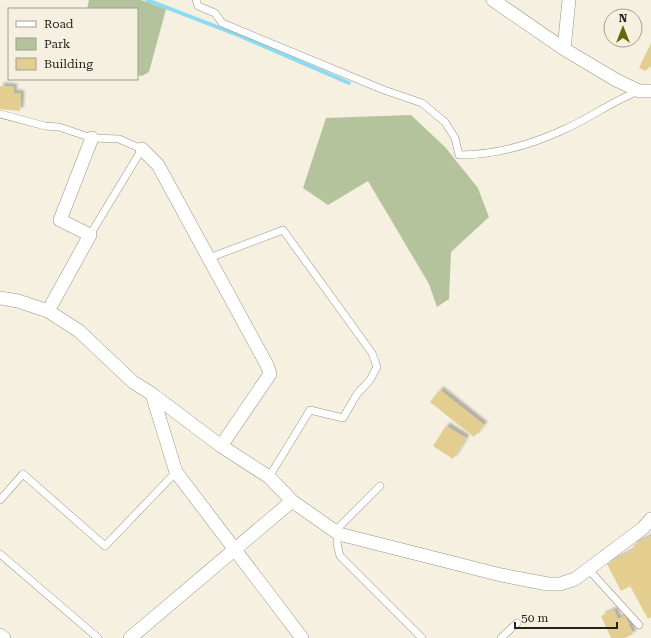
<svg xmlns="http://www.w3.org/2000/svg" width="651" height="638" font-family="'Roboto Serif',serif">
<defs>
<filter id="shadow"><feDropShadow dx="3.5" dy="-3.5" stdDeviation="1" flood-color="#0004"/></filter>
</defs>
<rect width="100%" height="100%" fill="#f6f0e0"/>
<path fill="#b5c39d" d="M89 0H141L166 9 149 72 142 76 137 75V9H87Z
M411 115 445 147 478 188 489 217 451 252 449 299 437 307 429 284 368 181 328 205 303 188 326 118Z"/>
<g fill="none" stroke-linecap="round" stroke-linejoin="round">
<path stroke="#8ddbf3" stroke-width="4" d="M147 0 238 35 349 83"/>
</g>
<path fill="#e3cd8f" filter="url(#shadow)" d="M651 43V63L646 71 639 68Z
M0 86 14 87 13 93 21 94 20 111 0 109Z
M440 390 484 425 474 437 430 402Z
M446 426 466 438 453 459 433 446Z
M651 536V617L648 619 630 586 621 591 607 564 635 549 633 545Z
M614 610 618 619 625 616 633 634 625 638H611L601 616Z"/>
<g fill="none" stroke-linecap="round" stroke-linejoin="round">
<defs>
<path id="lane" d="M196 0 198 6 215 13 222 23 384 90 422 103 445 122 455 138 459 155C495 155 530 145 563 130 589 119 612 101 639 91
M0 114 45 126 59 127 92 138 119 139 142 149 90 235
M209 258 283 230 372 353 377 367 370 380 357 394 343 418 310 410 269 477
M0 500 23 474 105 546 176 472
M335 531 380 486
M339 534 337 543 340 556 422 638
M0 554 98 638
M589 570 639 625
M501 638 517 623"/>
<path id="street" d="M493 0 564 49 616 80 639 91H651
M564 49 569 0
M142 149 158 165 267 365 270 374 221 446
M0 298 18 301 48 311 79 331 133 382 152 394 221 446 269 477 292 501
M48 311 90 235 60 220 92 138
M152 394 176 472 302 638
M0 635 4 638
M130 638 292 501 339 534 501 575 548 584H560L575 579 643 528 651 519"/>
</defs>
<use href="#lane" stroke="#9b9586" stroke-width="8"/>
<use href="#street" stroke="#9b9586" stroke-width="14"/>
<use href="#lane" stroke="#fff" stroke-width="7"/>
<use href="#street" stroke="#fff" stroke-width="13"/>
</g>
<rect x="8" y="8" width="130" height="72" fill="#f6f0e0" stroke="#a29e92"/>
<rect x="16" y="21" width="20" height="6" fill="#ffffff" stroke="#a29e92"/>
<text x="44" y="28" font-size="12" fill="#25231d">Road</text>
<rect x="16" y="38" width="20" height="12" fill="#b5c39d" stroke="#a29e92"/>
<text x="44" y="48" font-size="12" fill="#25231d">Park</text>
<rect x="16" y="58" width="20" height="12" fill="#e3cd8f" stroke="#a29e92"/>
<text x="44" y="68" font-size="12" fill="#25231d">Building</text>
<g transform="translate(623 28)"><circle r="19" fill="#f6f0e0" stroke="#a29e92"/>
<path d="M0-3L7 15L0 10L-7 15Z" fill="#686802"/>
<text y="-6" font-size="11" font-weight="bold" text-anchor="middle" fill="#25231d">N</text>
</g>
<path d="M515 622v6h102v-6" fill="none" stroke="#25231d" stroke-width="2"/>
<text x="521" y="622" font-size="12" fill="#25231d" stroke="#f6f0e0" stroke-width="3" paint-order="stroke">50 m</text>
</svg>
